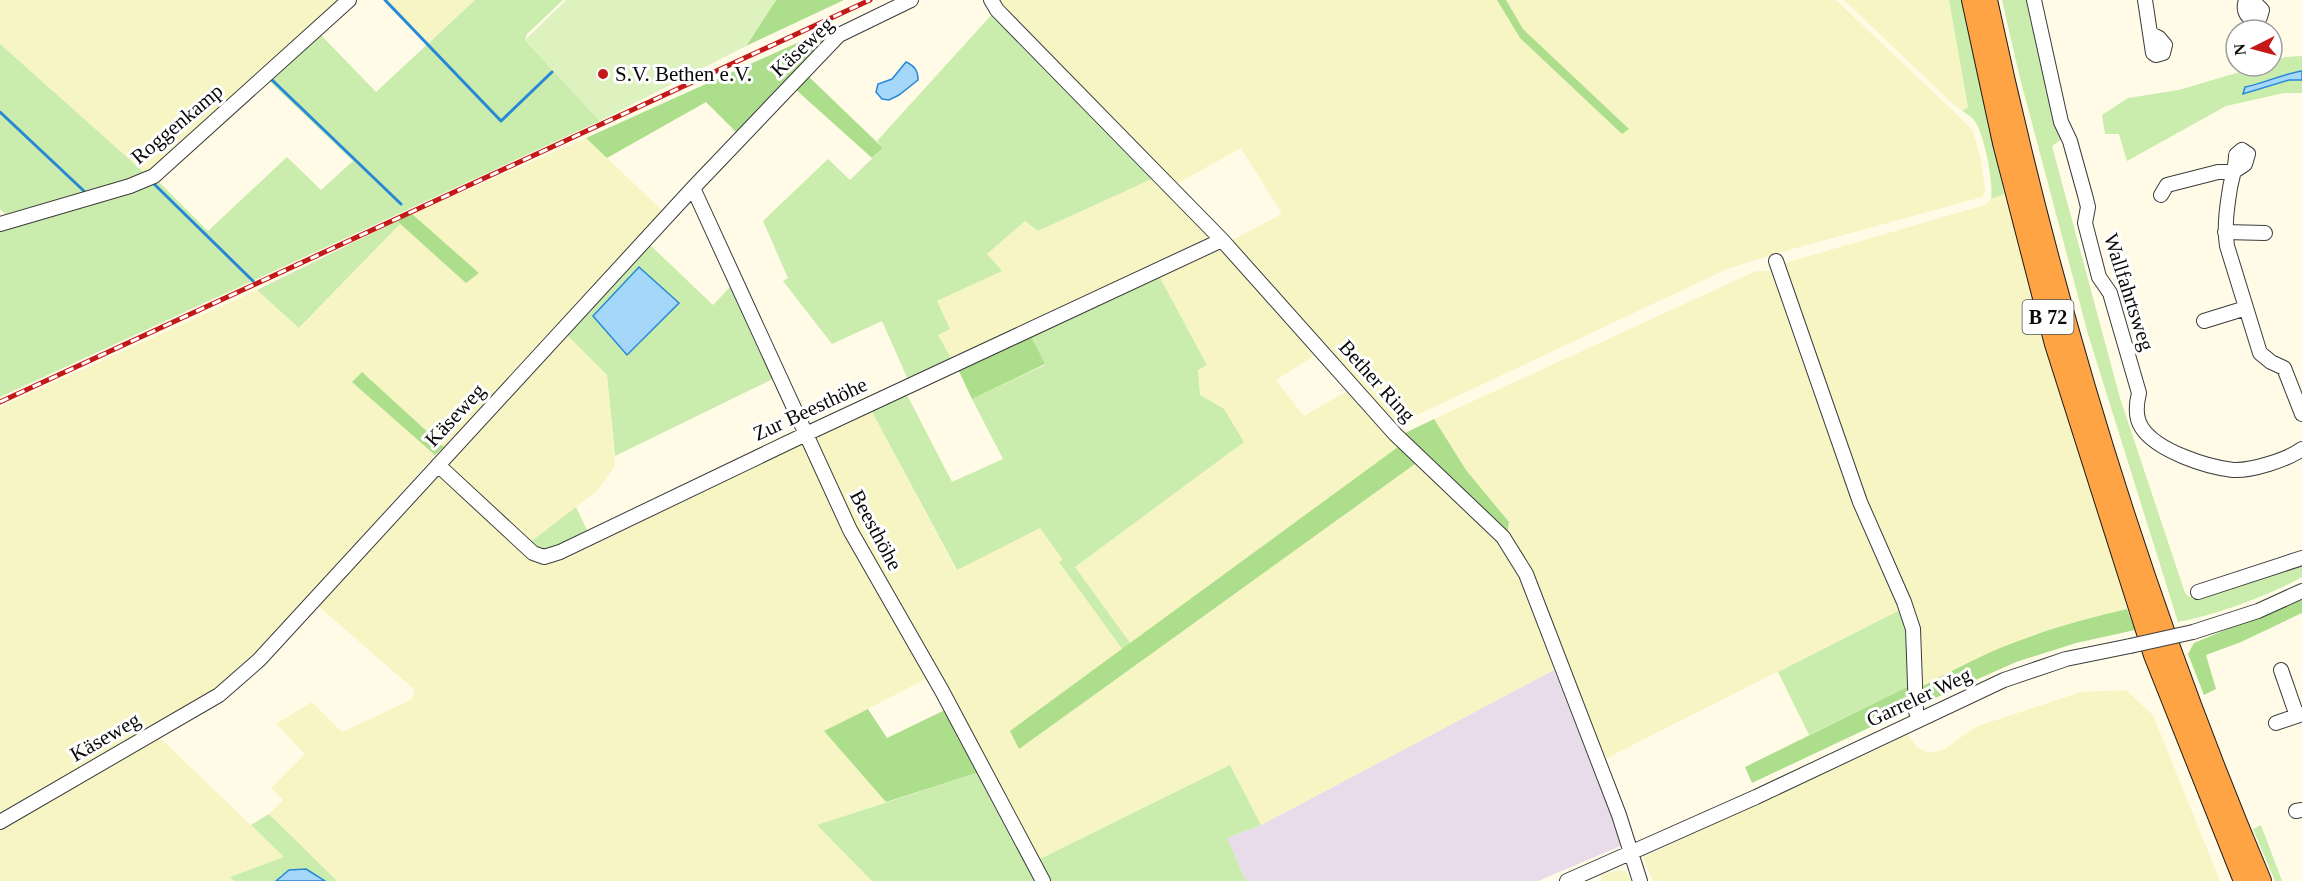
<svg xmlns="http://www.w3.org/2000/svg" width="2302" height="881" font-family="'Times New Roman',serif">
<rect width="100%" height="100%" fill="#fffbe6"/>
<path fill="#e9dcea" d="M1554 670 1623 845 1538 881H1246L1227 838 1261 825Z"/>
<path fill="#f7f5c4" d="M0 0H340L147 175 0 44Z
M387 0H475L428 43Z
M998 0H1497L1520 38 1622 134 1629 129 1523 29 1506 0H1836L1969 126 1973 132 1981 159 1985 190 1982 197 1778 253 1727 269 1394 426 1229 242 1282 214 1241 148 1176 184 1002 7Z
M1844 0H1949L1968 107 1962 111 1952 103Z
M586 138 665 213 444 447 361 373 353 382 435 455 306 599 254 654 215 689 0 813V407L257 290 300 328 400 224 466 282 479 273 412 214Z
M1156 177 1213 239 953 362 938 335 937 301 1001 271 987 254 1025 221 1038 231Z
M2004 194 2127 609 2074 622 2027 637 1968 662 1919 688 1918 630 1865 502 1815 349 1787 282 1785 263 1985 205 1991 199Z
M1222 250 1317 354 1276 380 1304 416 1349 390 1398 447 1131 644 1075 567 1244 442 1201 398 1198 370 1207 365 1158 274Z
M1756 271H1772L1780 282 1902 609 1605 759 1528 572 1507 535 1509 522 1466 470 1434 419Z
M564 332 607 375 615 466 597 491 529 543 444 463Z
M870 408 956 570 1040 528 1063 560 1060 563 1123 650 1011 731 1019 749 1415 464 1466 507 1498 539 1522 576 1554 670 1261 825 1230 765 1038 860 854 526 814 436Z
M805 440 930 677 824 731 886 802 818 825 872 881H337L269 814 283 800 271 788 305 754 276 724 312 702 342 732 411 700 415 690 316 604 438 471 533 559 546 565 566 559Z
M2126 690 2153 715 2220 881H1653L1643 857 1908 735 1917 747 1928 753 1945 749 1975 727 2081 692Z
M158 736 284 857 230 877 234 881H0V828Z
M1618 870 1627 872 1631 881H1601V875Z"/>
<path fill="#caecad" d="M475 0H563L527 34 525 40 600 121 0 397V227L156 179 208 231 287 157 321 190 353 161 266 78 317 31 376 92Z
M1949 0H1961L2004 194 1991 199C1994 184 1984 132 1974 120 1971 116 1965 113 1962 111L1968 107Z
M2002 0H2029L2062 139 2052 146 2120 398 2185 593 2189 597 2302 561V577C2268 596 2216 615 2178 622L2088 334 2020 78Z
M995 11 1156 177 1038 231 1025 221 987 254 1002 271 937 301 950 329 938 335 953 362 909 382 882 321 832 344 783 281 788 278 763 221 828 159 850 180 883 148 877 141Z
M0 44 147 175 7 216 0 209Z
M2302 56V93H2284L2226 106 2127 161 2119 134H2105L2102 115 2128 98 2179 90 2260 66H2272V62L2285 57Z
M397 221 400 224 299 328 257 290Z
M648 243 713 305 732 285 775 378 615 456 607 375 564 332Z
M1158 274 1207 365 1198 370 1200 395 1224 409 1244 442 1075 567 1131 644 1123 650 1059 562 1063 560 1040 528 957 570 870 408 905 391 952 482 1003 459 972 399 1045 365 1030 334Z
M576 507 589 534 544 552 529 543Z
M1902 609 1909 631V686L1809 735 1778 672Z
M1230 765 1261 825 1227 838 1246 881H1047L1038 860Z
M980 772 1035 881H872L817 825Z
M269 814 337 881H325L306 869 281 875 276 881H234L230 877 284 857 251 825Z
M2261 825 2282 881H2275L2253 829Z"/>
<path fill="#acde8b" d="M776 0H844L746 46Z
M1497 0H1506L1523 29 1629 129 1622 134 1520 38Z
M830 28 835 33 738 134 706 102 607 158 586 138Z
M806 74 883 148 872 158 794 88Z
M412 214 479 273 466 283 397 221Z
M1030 334 1045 364 972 399 957 367Z
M362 372 444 447 435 455 352 382Z
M1434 419 1466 470 1509 522 1507 535 1403 434Z
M1398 447 1415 464 1019 749 1010 731Z
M2302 598V613L2241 642 2206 655 2216 689 2204 695 2188 654 2194 643Z
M2127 609 2135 630 2076 643 2016 662 1922 704 1919 688C1955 669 1991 650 2029 637 2061 625 2094 617 2127 609Z
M1909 686V709L1752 783 1745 767Z
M868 709 887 738 947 709 980 772 886 802 824 731Z"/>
<path fill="#def2c0" d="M566 0H776L746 46 600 121 525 40Z"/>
<path fill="#a5d7fb" stroke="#2788d8" stroke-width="1.5" d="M906 62C915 66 918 71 918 80L899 95 889 100 882 99 876 92 878 84 892 79Z
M2302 71V80H2289L2243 94 2245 87C2265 83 2282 74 2302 71Z
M639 267 679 303 627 355 593 316Z
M306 869 325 881H276L289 870Z"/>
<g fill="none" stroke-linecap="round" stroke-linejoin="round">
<path stroke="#2788d8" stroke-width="3" d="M385 0 501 121 552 72
M270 78 401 204
M0 112 84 191
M151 181 253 281"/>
<defs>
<path id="minor" d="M991 0 997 10 1222 240 1395 434 1503 537 1526 574 1619 815 1640 881
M2034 0 2061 122 2070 141 2085 195 2088 207 2085 223 2099 277 2110 293 2139 393C2136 405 2135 418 2142 428 2157 451 2207 467 2233 470 2251 471 2287 460 2302 449
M2145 0 2153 53 2156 55 2163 53 2165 45 2159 38 2151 34
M2246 0C2243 9 2245 16 2254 20L2260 17 2262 10 2252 0
M693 188 850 530 942 691 1043 881
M2161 195 2167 185 2218 172H2233L2245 164 2248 154 2242 150 2236 155C2236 166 2232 177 2230 188 2227 207 2224 227 2227 246L2260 353 2271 362 2284 368 2302 414
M0 224 130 186 154 176 349 0
M2225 232 2265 233
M1776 261 1860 502 1904 602 1913 629 1916 711 1918 719
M2204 321 2246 308
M438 465 533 553 544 557 560 552 806 434 1222 240
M2198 592 2302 558
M2193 632 2258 611 2302 591
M2281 670 2297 716
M2276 723 2302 714
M2296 811 2302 810
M0 822 219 695 259 660 693 188 839 35 911 0
M1567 881 1756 797 2004 680 2066 659 2130 646"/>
<path id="highway" d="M1972 0 2003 143 2055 344 2154 655 2244 881
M1987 0C2051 301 2141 597 2261 881"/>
</defs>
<use href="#minor" stroke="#3c3c3c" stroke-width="16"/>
<use href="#highway" stroke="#1a1a1a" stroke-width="22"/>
<use href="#minor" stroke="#fff" stroke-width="14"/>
<use href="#highway" stroke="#ffa444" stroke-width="20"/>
<defs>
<path id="rail" d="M0 402 870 0"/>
</defs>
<use href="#rail" stroke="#c31918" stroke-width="5"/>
<use href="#rail" stroke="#fff" stroke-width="3" stroke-dasharray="9" stroke-linecap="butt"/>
<defs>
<path id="minor-bridge" d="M2130 646 2193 632"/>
</defs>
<use href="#minor-bridge" stroke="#3c3c3c" stroke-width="16" stroke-linecap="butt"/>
<use href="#minor-bridge" stroke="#fff" stroke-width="14"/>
</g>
<circle fill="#c31918" stroke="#fff" stroke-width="2" cx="603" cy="74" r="6"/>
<g text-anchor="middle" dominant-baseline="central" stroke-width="6" stroke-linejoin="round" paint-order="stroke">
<rect fill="#fff" stroke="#535353" stroke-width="1.5" x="2022.5" y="300" width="51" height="34" rx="4.5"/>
<g font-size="20" font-weight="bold" fill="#090909">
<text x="2048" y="317">B 72</text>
</g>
<g font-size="21" fill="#090909" stroke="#fff">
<text transform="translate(802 47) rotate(-43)">Käseweg</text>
<text transform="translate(177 124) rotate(-40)">Roggenkamp</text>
<text transform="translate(2129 292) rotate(72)">Wallfahrtsweg</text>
<text transform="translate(1377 381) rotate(48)">Bether Ring</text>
<text transform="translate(810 409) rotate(-25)">Zur Beesthöhe</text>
<text transform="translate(455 415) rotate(-47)">Käseweg</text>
<text transform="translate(876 530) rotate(62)">Beesthöhe</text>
<text transform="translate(1919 697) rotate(-25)">Garreler Weg</text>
<text transform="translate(105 737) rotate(-30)">Käseweg</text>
</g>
<g font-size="21" fill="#090909" stroke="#fff" text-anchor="start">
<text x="615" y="74">S.V. Bethen e.V.</text>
</g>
</g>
<g transform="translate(2254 48) rotate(264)"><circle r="28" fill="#ffffff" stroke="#9d9d9d" stroke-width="1.5"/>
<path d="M0-4.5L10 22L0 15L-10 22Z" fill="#c31918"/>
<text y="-9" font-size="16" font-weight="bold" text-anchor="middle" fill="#090909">N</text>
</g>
</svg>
